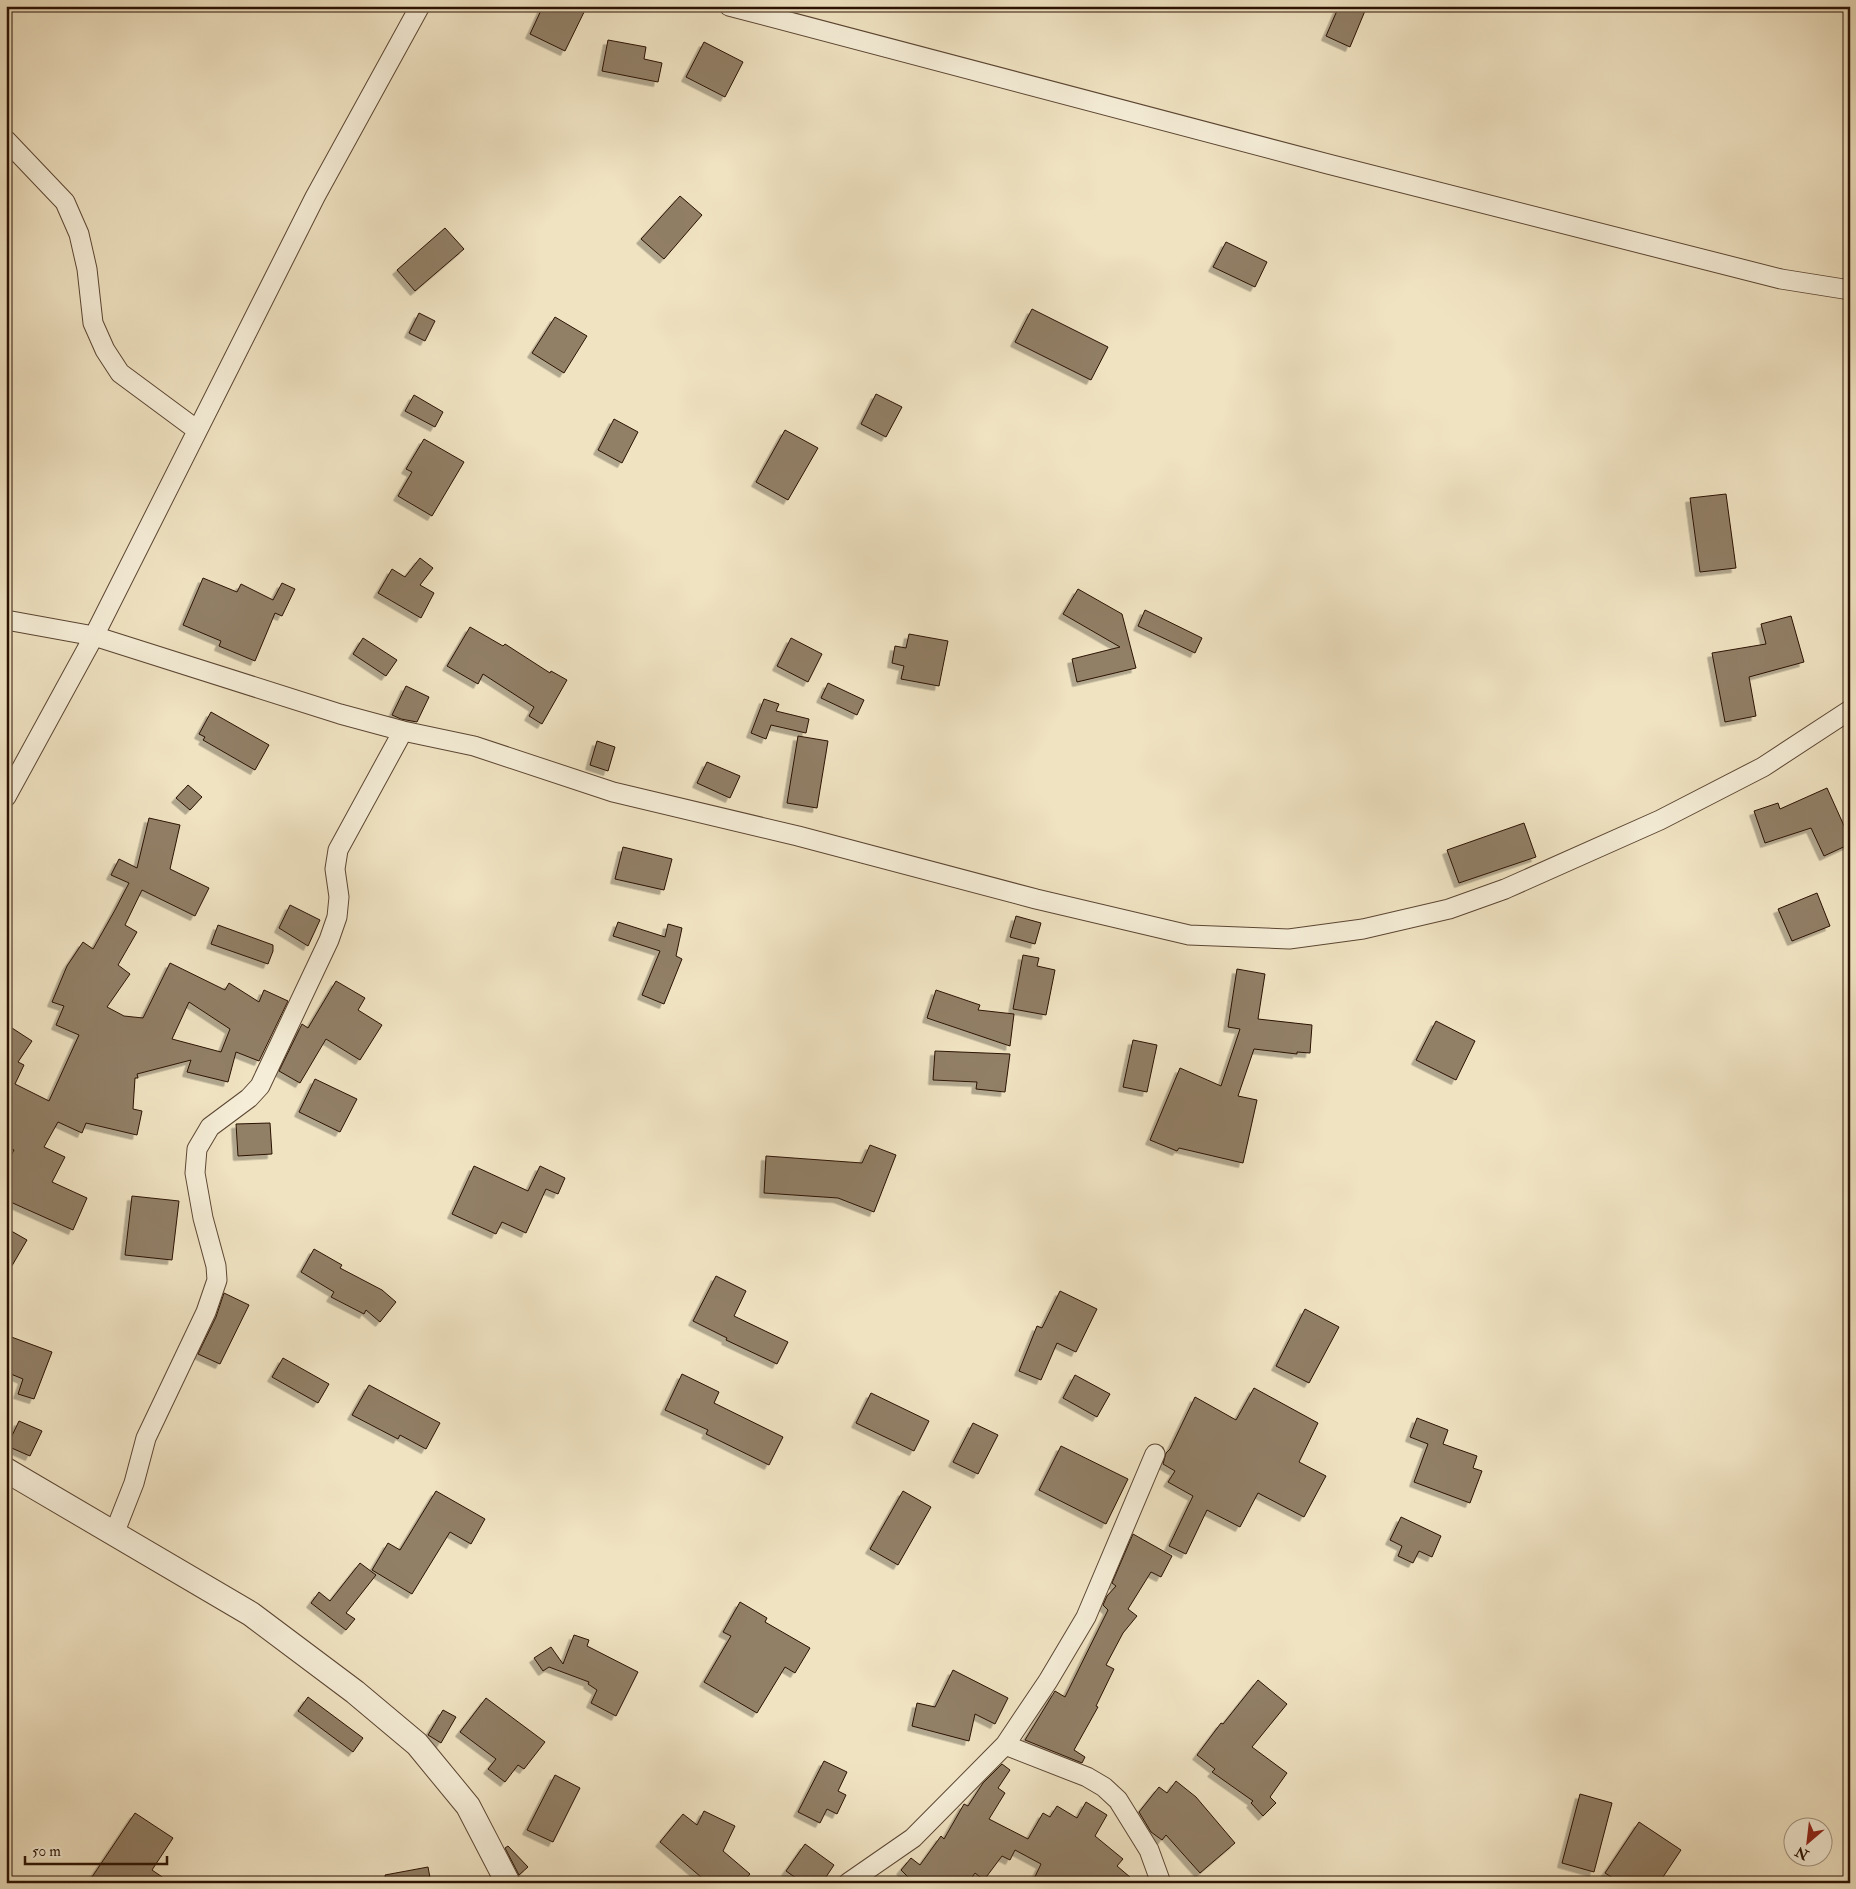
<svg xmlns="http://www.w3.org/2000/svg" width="1856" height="1889" font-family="'IM FELL Double Pica',serif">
<defs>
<filter id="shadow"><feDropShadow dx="-4.5" dy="4.5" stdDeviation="0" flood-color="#0004"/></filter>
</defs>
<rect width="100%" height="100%" fill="#f0e3c2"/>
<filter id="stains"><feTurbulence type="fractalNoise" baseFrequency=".004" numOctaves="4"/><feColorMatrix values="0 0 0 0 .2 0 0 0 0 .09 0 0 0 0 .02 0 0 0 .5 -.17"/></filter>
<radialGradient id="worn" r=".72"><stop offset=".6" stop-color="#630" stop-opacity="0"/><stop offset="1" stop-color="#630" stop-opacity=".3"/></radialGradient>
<path fill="#917f66" stroke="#2b1203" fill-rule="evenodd" filter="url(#shadow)" d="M543 6H587L565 51 530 34Z
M1339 6H1367L1350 47 1326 36Z
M608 40 646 47 644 59 662 63 658 82 602 71Z
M704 42 743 62 725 97 686 77Z
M680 196 702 215 664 259 641 239Z
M445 228 464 249 415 291 397 270Z
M1226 242 1267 262 1255 287 1213 267Z
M1032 309 1108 347 1091 380 1015 342Z
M419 313 435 321 425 341 409 333Z
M555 317 587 336 564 373 532 353Z
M876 394 902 407 886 437 861 424Z
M414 395 443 412 435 427 405 411Z
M614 419 638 432 622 463 598 450Z
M785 430 818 448 788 500 756 482Z
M424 439 464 462 432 516 398 496 412 472 406 469Z
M1726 494 1736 568 1700 572 1690 498Z
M420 558 433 568 420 585 434 593 421 618 378 593 392 569 405 577Z
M203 578 237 592 241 584 273 600 282 583 295 589 282 616 275 613 255 661 219 646 221 641 183 625Z
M1078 589 1122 614 1136 668 1077 682 1072 659 1120 647 1063 614Z
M1145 610 1202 638 1195 653 1138 626Z
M1791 616 1804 662 1749 677 1756 716 1725 722 1712 653 1766 644 1761 624Z
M470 627 503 646 505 644 550 673 551 671 567 680 542 724 529 716 534 707 483 674 478 684 447 666Z
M909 634 948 641 939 686 901 679 904 666 892 663 895 646 906 648Z
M363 638 397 660 386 676 353 654Z
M791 638 822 654 808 682 777 666Z
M828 683 864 700 857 715 821 698Z
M406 686 429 697 417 722 401 719 392 715Z
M764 699 779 704 776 711 809 719 806 733 771 725 766 739 751 733Z
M211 712 269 745 255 770 203 740 205 737 199 734Z
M798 736 828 741 817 808 787 803Z
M597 741 615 747 608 771 590 765Z
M707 762 740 776 730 798 697 783Z
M188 785 202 797 190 810 176 798Z
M1827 788 1850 839V844L1824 856 1811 828 1765 843 1754 811 1778 803 1780 809Z
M149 818 180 825 170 869 209 888 195 916 142 890 125 925 137 932 118 965 130 974 107 1007 124 1016 143 1018 170 963 225 990 229 983 259 1002 264 990 288 1001 259 1061 236 1052 228 1082 187 1072 191 1060 137 1074 138 1078H135L133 1109 142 1111 137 1135 86 1123 82 1133 58 1122 44 1147 65 1157 52 1182 87 1198 73 1230 6 1200V1164L14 1150 6 1146V1037L12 1028 32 1041 18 1062 24 1065 15 1084 49 1101 79 1035 56 1025 64 1006 52 1002 67 966 83 942 93 949 115 910 129 883 111 875 119 859 137 868ZM189 1002 230 1029 221 1052 172 1039Z
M1524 823 1536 857 1459 883 1447 850Z
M623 847 672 859 664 890 615 879Z
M1817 893 1830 926 1792 941 1778 909Z
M290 905 320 920 308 946 279 928Z
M1016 916 1041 923 1035 944 1010 937Z
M618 922 665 937 668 924 682 928 676 956 682 959 664 1004 642 995 660 951 613 936Z
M218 925 273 945V951L268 964 211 944Z
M1023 955 1039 958 1037 966 1055 970 1046 1015 1013 1009Z
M1237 969 1265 974 1258 1019 1312 1025 1310 1053 1297 1052V1054L1254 1049 1238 1096 1257 1100 1243 1163 1179 1148 1177 1151 1150 1140 1180 1068 1221 1086 1240 1029 1228 1027Z
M336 981 365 998 358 1010 382 1025 360 1060 326 1039 300 1083 279 1071 302 1024 308 1028Z
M936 990 980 1005 978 1010 1014 1014 1010 1046 927 1018Z
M1436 1021 1475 1041 1456 1080 1416 1060Z
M1133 1040 1157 1045 1147 1092 1123 1087Z
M935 1051 1010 1054 1005 1092 976 1089 977 1082 933 1080Z
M315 1079 357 1099 340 1132 299 1112Z
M270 1123 272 1154 238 1156 236 1124Z
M870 1145 896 1155 874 1212 838 1198 764 1193 766 1156 862 1163Z
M474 1166 528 1191 540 1166 565 1178 558 1194 546 1189 526 1233 502 1222 496 1234 452 1214Z
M132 1196 179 1201 172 1260 125 1255Z
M6 1228 27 1240 6 1276Z
M314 1249 342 1265 340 1268 382 1290 396 1302 380 1322 366 1310 364 1314 331 1297 334 1292 301 1272Z
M716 1276 746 1291 734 1316 788 1342 777 1364 726 1340 727 1338 693 1321Z
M1060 1291 1097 1309 1076 1352 1057 1343 1041 1380 1019 1371 1037 1326 1042 1328Z
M224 1293 249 1305 220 1364 198 1354 216 1317Z
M1305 1309 1339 1327 1309 1383 1276 1366Z
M6 1335 52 1352 34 1399 18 1394 23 1379 6 1372Z
M283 1358 329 1384 318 1403 272 1377Z
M682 1374 719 1392 714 1403 783 1437 769 1465 706 1434 708 1430 665 1410Z
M1075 1375 1110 1394 1097 1417 1063 1398Z
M369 1385 440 1423 426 1449 400 1435 398 1439 352 1415Z
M1254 1388 1318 1423 1299 1462 1326 1476 1304 1517 1258 1493 1240 1527 1207 1510 1186 1554 1169 1546 1193 1496 1168 1482 1175 1471 1163 1464 1166 1453 1170 1449 1195 1397 1236 1420Z
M871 1393 929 1421 914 1451 856 1423Z
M1417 1418 1448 1430 1443 1444 1477 1456 1473 1468 1482 1471 1470 1503 1414 1482 1428 1444 1410 1437Z
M19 1421 42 1431 30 1456 7 1446Z
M973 1423 998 1435 978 1474 953 1462Z
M1061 1446 1128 1479 1106 1524 1039 1490Z
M436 1491 485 1519 471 1544 450 1532 412 1594 372 1570 388 1543 400 1550Z
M903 1491 931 1507 898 1565 870 1549Z
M1401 1517 1441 1536 1432 1557 1419 1551 1413 1563 1398 1556 1402 1546 1390 1540Z
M1133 1534 1172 1556 1161 1577 1151 1572 1128 1609 1137 1616 1123 1633 1106 1665 1114 1669 1096 1706 1098 1707 1074 1750 1085 1757 1082 1763 1025 1740 1055 1691 1065 1697 1108 1610 1103 1605 1107 1596 1116 1586 1112 1583Z
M360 1563 376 1575 346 1613 355 1619 346 1630 311 1603 319 1592 330 1601Z
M740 1602 767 1618 765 1622 810 1648 795 1673 785 1667 757 1713 704 1682 731 1636 723 1632Z
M574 1635 589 1640 587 1646 638 1672 616 1716 591 1703 597 1690 588 1684 589 1682 549 1667 543 1671 534 1658 551 1647 563 1664Z
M953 1670 1008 1698 995 1724 975 1714 969 1741 912 1726 917 1703 935 1707Z
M1258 1680 1287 1704 1252 1747 1287 1773 1270 1797 1276 1803 1263 1816 1251 1803 1253 1801 1212 1772 1215 1769 1197 1755 1221 1723 1223 1724Z
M308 1697 363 1738 353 1752 298 1711Z
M486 1698 545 1742 524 1769 518 1765 505 1782 488 1769 496 1759 460 1732Z
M443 1710 456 1717 441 1743 428 1735Z
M824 1761 847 1772 838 1791 846 1795 837 1814 827 1809 820 1823 798 1812Z
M1002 1764 1010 1770 998 1788 1005 1793 989 1819 1028 1839 1043 1813 1050 1817 1057 1806 1077 1818 1086 1802 1107 1815 1095 1836 1123 1859 1117 1866 1137 1883H1032L1041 1864 1015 1850 1010 1860 1002 1856 984 1880 975 1873 968 1883H907L910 1879 901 1870 911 1858 920 1865 941 1836 944 1839 964 1804 968 1806 983 1783Z
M555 1775 580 1788 553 1842 527 1830Z
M1176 1781 1196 1797 1235 1843 1200 1873 1166 1835 1162 1840 1151 1832 1139 1812 1159 1787 1167 1793Z
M1580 1794 1612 1803 1594 1872 1562 1863Z
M704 1811 735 1826 723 1851 750 1874 742 1883H708L660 1842 683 1814 697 1825Z
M135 1813 173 1838 152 1870 171 1883H88Z
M1639 1822 1681 1850 1659 1883H1621L1605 1873Z
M805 1844 834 1865 822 1883H803L786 1871Z
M508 1846 528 1867 519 1875 505 1848Z
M428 1867 431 1883H386L385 1875Z"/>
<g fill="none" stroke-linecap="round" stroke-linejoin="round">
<defs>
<path id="minor" d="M729 6 1328 164 1781 279 1850 290
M6 140 65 202 79 234 87 269 93 323 105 350 120 373 197 430
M6 620 94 636 340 714 403 731 474 746 613 792 798 836 1036 899 1189 935 1289 939 1363 929 1449 909 1505 889 1660 820 1763 767 1850 710
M6 797 94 636 315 197 420 6
M114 1534 134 1483 146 1438 206 1312 217 1280 216 1266 203 1218 195 1173 197 1149 210 1127 249 1098 260 1086 329 940 337 917 339 897 335 869 338 850 403 731
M1005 1745 1087 1777 1104 1787 1118 1800 1149 1850 1161 1883
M848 1883 913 1838 1005 1745 1048 1681 1086 1617 1155 1454"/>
<path id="tertiary" d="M6 1470 251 1614 355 1692 417 1744 468 1806 508 1883"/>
</defs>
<use href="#minor" stroke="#5c4633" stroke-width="21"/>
<use href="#tertiary" stroke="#5c4633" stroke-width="26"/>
<use href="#minor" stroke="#f5edd7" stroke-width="19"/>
<use href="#tertiary" stroke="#f5edd7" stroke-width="24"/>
</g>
<rect width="1856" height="1889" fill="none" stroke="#f0e3c2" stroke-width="25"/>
<rect x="8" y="8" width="1841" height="1874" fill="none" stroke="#2b1203" stroke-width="2.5"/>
<rect x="12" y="12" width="1831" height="1864" fill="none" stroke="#2b1203"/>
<g transform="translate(1808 1842) rotate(208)"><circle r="24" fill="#f5edd7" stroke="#a49582"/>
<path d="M0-4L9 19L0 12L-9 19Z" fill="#8f2418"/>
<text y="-8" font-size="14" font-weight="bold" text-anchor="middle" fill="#2b1203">N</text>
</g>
<path d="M25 1856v8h142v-8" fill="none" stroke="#2b1203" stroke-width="2.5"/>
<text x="32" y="1856" font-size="15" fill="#2b1203" stroke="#f5edd7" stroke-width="4" paint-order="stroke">50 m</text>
<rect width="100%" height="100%" filter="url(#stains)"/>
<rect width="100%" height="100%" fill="url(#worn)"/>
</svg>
